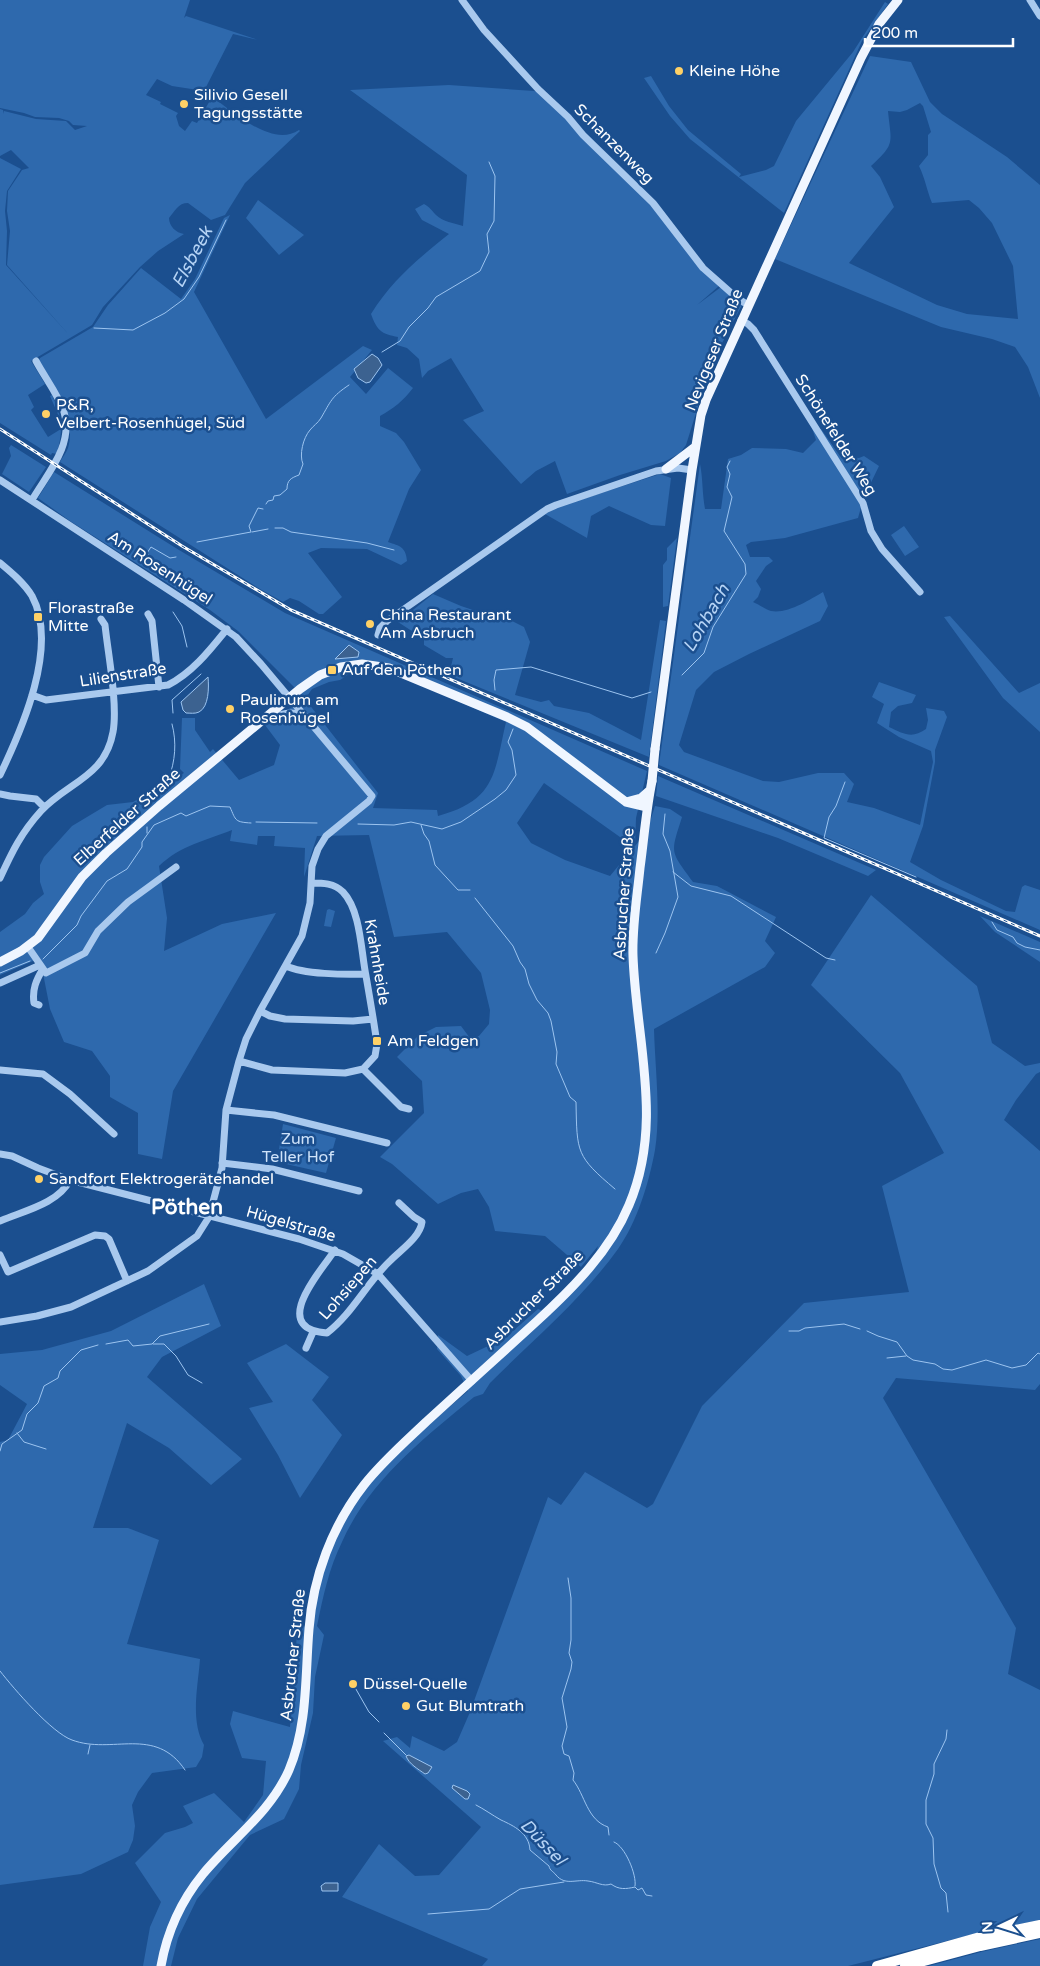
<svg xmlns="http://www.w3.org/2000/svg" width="1040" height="1966" font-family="'Varela Round',sans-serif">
<rect width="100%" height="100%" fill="#1b4f8f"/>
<path fill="#2e69ad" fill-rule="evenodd" d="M0 0H190L184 18 186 16 258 40 233 34 204 91 199 95 198 90 172 86 157 79 146 95 161 102 160 104 178 113 176 116 179 126 185 131 192 121 197 123 212 97C234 112 272 148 299 130L300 131 245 183 225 215 211 220 188 203C178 203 175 211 169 218 169 226 176 233 184 234L158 251 140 267 103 307 92 325 31 361 45 384 28 395 34 407 31 410 48 437 61 429 60 419 50 396 52 395C63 419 63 429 57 454L52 453 51 455 0 423V158L21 169 7 191 5 211 7 231 6 265 70 336 7 265 10 231 7 211 8 191 22 170 29 168 11 150 0 156V109L3 110 4 114V111L36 119 66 121 75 130 87 126 73 125 69 121 59 118 35 117 24 113 0 108Z
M885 2 888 4 862 41 784 213 690 139 670 116 644 78 651 76 669 106 688 130 741 174 739 177 766 170 774 166 796 121 853 52Z
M870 56 911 62 930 102 942 114 1007 157 1040 185V398L1028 367 1015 347 992 339 941 327 775 259ZM920 103 923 106 931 132 928 135V155L919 166C925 178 927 191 932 203L969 200 979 208 992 223 1013 266 1018 319 967 314 937 305 849 263 894 207 880 177 871 166C896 143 891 143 888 111L900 112 907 110Z
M449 85 534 91 540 93 654 207 719 286 697 305 721 287 742 305 720 347 700 397 695 388 694 389 700 400 686 445 680 453 666 461 620 475 567 494 555 461 536 471 521 484 463 420 484 411 451 358 428 371 422 378 419 359 407 348 397 345 398 337C382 334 377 331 371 314 392 280 418 259 449 234L422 220 415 209 424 204C430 207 432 211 436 215 443 222 454 223 463 226L467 175 350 90Z
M258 200 304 235 279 255 246 218Z
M230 215 194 292 266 419 363 346 372 350 350 377 366 394 388 368 413 388C404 400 393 409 380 416V426L396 433 404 442 421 470 409 489 388 542C400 546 406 547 407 561L401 565 367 549 321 548 308 553 342 597 323 614H319L299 601 290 598 283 602 260 589 60 462C62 458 66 453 68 448 77 418 53 385 39 361L40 358 93 327 108 305 141 268 181 299 195 279 224 218Z
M812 428 821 429 840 456 859 458 864 456 879 466 864 497 858 518 785 538 751 542 746 545 750 557H769L773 561 766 566 756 581 761 589 758 597 753 602C758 604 765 609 771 611 788 614 809 600 823 592L828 606 820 621 749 654 714 672 696 690 679 745 684 752 763 781 779 782 818 773H844L854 784 847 802 874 808 920 825 933 762 931 751 899 737 877 723 884 704 872 697 879 682 916 695 912 703 898 706 891 712 889 727C904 734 912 739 926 729L928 720 926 708 944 711 947 717 935 750V762L923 826 910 862 941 880 1006 911 1015 912 1022 887 1025 885 1040 890V930L659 765 700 464C703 479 702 493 705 509H721L728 459 741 455 752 448 786 449 803 453 816 440Z
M11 445 46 467 29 492 2 474 11 456 9 448Z
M54 472 179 550 285 613 647 771 636 818 635 846 647 831 655 806 670 809 682 817C670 855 670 850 693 882L717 886 776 917 765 941 775 953 765 967 654 1029C655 1068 661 1111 655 1150 649 1183 637 1222 618 1249 582 1299 533 1340 490 1383L483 1394 474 1397C424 1438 369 1481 342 1542 329 1568 323 1597 317 1626L324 1635 315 1677 313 1713 301 1765 299 1789 284 1819 250 1835 197 1899 178 1938 171 1966H143L150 1927 161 1902 135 1863 165 1833 185 1827 193 1823 183 1806 214 1793 244 1822 263 1795 266 1761 242 1758 230 1724 233 1711 290 1727 298 1620 311 1633C315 1615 316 1595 321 1577 341 1496 408 1442 468 1391L461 1376 437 1349 438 1335 467 1356 505 1338 538 1309 551 1314 591 1272 598 1246 581 1267 545 1236 495 1231 489 1207 478 1189 461 1193 438 1204 392 1164 380 1157 424 1113 422 1081 397 1057 418 1036 436 1027 461 1026 470 1038 479 1036 489 1024 490 1010 481 973 447 932 394 937 369 835 317 836 304 877 305 848 274 846 275 836H258L257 845 230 841 232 830C205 841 181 845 159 866L167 918 164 951 222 924 276 913 173 1091 162 1159 138 1154V1113L110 1097V1076L92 1051 64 1042 50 1009 40 958 0 975V932L25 914 33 903 44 894 40 882V865L44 857 72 826 107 805 133 802 184 773 180 769 182 718H195V730L210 752 213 749 239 780 274 765 280 745 265 725 305 698 238 631 210 610 70 521 38 498ZM368 669 400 676 506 722C494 774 496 800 438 816L437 810 373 808 378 793 305 699 312 689 329 682 340 680 355 670ZM544 783 634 847 610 876 565 860 531 843 517 823Z
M660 474 671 478 665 526 651 525 609 506 591 516 587 538 545 514 558 507Z
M904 526 919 547 905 556 891 535Z
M677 538 668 606 663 607V565L667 560V548Z
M433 594 461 606 488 615 498 610 504 617 524 627 530 642 515 695 541 702 549 700 554 706 589 713 641 740 660 620 666 621 649 757 449 675 453 658H446L424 645V639L398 622Z
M950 616 1019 693 1040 683V732L1003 698 944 617Z
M658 776 876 870 868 876 778 838 656 796Z
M871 895 977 986 992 1043 1025 1066 1040 1063V1072L1036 1074 1016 1100 1004 1120 1040 1151V1384L1035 1390 896 1378 883 1398 1016 1628 1008 1674 1040 1690V1920L982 1932 848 1966H482L488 1959 342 1897 379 1844 415 1876 439 1875 481 1827 383 1741 397 1737 410 1748 412 1736 444 1751 457 1742 470 1712 548 1497 561 1505 585 1472 647 1508 653 1504 702 1406 804 1303 909 1292 882 1186 944 1153 900 1073 811 985Z
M329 909 335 911 331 927 324 926 327 910Z
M980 916 1040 942V962L995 932Z
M283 1124 336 1138 326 1173 277 1162Z
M204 1284 221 1326 162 1357 147 1377 242 1459 211 1485 169 1448 127 1423 93 1528H128L159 1540 127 1644 200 1659C198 1687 190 1720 204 1745L202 1757 196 1767 152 1773 138 1792 132 1805 135 1826 133 1840 128 1852 81 1874 0 1885V1442L8 1440 27 1404 0 1385V1354L42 1350 111 1331Z
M286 1344 329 1377 312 1400 342 1435 300 1498 278 1455 249 1408 273 1402 247 1363Z
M1040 1939V1966H929L981 1952Z"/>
<path fill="#3c6290" stroke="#9cc4f0" d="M372 354 378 358 382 365 370 382 366 383 358 378 354 369Z
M349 645 359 652 358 657 335 659Z
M208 677C209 687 209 707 199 712 195 714 190 713 186 713L183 710 181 702Z
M409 1755 432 1767 428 1773 425 1774C418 1769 409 1764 406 1756Z
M453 1785 467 1791 470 1794 468 1799H465L452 1788Z
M325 1883H338V1891H322L321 1886Z"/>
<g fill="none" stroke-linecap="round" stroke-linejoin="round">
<path stroke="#9cc4f0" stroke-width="1" d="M94 328 133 330 165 313 184 299 199 277 226 220
M382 352 400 341 409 327 428 308 436 297 480 271 489 252 487 234 494 221 495 176 489 162
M266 504 268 501 273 500 274 496 280 495 287 489C287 480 291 478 299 475L303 464C299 455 303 438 310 430 313 426 318 423 321 418 331 401 331 397 349 385
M275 528H283L291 532 367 543 394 550
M252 532 268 529
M197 542 251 532 249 526 258 508 263 509
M160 574 147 553 151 547 170 558 176 557
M173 612 182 626 187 647
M682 675 704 653 713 627 746 574 745 564 724 531 732 497 727 487 730 474 727 467 730 461
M495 690 494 680 496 670 531 667 632 698 651 692
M173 713 172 700 201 674
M169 778C175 761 177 743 172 724
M845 782 836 806 829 817 824 838 916 877
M256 822 317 823
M358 824 394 825 411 822 442 829 461 822 495 799 506 790 516 775 512 750 508 742 513 729
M421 825 424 834 429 841 435 865 458 890H470
M147 827V833
M673 872 691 886 731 896 826 958 835 960
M475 898 513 946 520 962 525 969 529 984 537 1000 548 1013 551 1021 557 1052 556 1064 570 1097 576 1102C577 1153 576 1156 615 1189
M992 922 997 930 1013 937 1017 943 1025 947 1040 950
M656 953 665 933 678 897 670 851 663 834 665 814
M43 959 77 925 81 916 107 881 127 869 142 847V842L154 825 181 813 186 816 210 806 230 807C236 821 235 822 251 823
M0 973 30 961
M789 1331H799L805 1328 844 1324 860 1329
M867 1331 878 1336 897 1342 907 1356 913 1360 935 1364 943 1369 952 1370 986 1360 1012 1368 1026 1365 1038 1353 1040 1354
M106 1344 128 1340 133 1346 152 1344 160 1336 209 1324
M153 1344H164L176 1356 188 1375 202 1383
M887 1358 906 1356
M17 1433 24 1442 46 1449
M0 1451 2 1444 22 1430 27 1414 38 1403 44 1386 58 1378 60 1371 81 1350 98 1345
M568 1578 571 1598V1640L569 1653 572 1662 571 1669 562 1698 567 1727 562 1746 564 1754 569 1756 574 1773 573 1780C585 1795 587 1820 608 1827L609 1835
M0 1671C14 1689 52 1733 72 1740 112 1755 155 1725 185 1770
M353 1684 369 1712 379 1722
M947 1730 946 1739 934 1764V1774L926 1800V1824L933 1838 934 1864 941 1888 946 1893 948 1912
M384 1733 406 1755
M88 1754 90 1745
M476 1805C484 1809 492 1815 501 1820 514 1826 529 1833 530 1850L549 1866C550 1871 553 1871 556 1875 565 1886 576 1879 588 1881 597 1882 603 1887 611 1884 619 1890 626 1889 635 1887L638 1890 642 1888 646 1895 652 1896
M614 1842C625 1846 637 1875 635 1886
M428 1914 489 1909 520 1889 564 1882"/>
<path stroke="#a9c9ee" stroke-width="7" d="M462 0 484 30 538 89 568 117 583 135 653 203 703 268 737 298 748 305
M1030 0 1040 16
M741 320 748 324 754 330 863 503 871 531 882 549 920 592
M0 480 184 600 236 637 261 664 372 796 369 801 326 836 318 849 312 866 310 903 302 936 260 1011 246 1039 239 1061 226 1110 222 1168 209 1217 197 1236 148 1271 71 1307 37 1316 0 1322
M32 500C47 474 74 445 64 412 58 394 45 378 36 361
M0 563C12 573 24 583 32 596 59 646 22 729 0 775
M148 614 152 621 159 687
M378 635 380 628 387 621 547 509 556 505 656 471 678 468 692 470
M32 695 46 700 168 685C192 673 210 650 227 629
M266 720C281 714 290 710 305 716
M0 794 10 796 36 799 44 807
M0 878C12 852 21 833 41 811 68 782 105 777 113 732 118 704 108 654 105 625L101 619
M28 947 46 973 85 953 98 931 128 902 176 867
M286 966C303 974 345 975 365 974
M0 983 40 965
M39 1005 34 1003C32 990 36 980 43 969
M260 1011 270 1016 285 1019 353 1021 373 1019
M239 1061 272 1070 345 1073 363 1069 375 1056 377 1044C374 1022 370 999 366 976 361 952 361 911 343 892 334 883 323 883 311 883
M363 1069 401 1107 409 1109
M0 1070 43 1074 70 1094 114 1134
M226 1110 274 1115 387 1143
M0 1154 12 1156 38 1168 70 1180 299 1239 343 1254 378 1274 472 1381
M222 1163 272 1169 359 1191
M0 1221C23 1211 58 1204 70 1180
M335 1250C319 1273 269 1329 327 1333 353 1313 367 1282 391 1260 402 1249 420 1237 422 1222L414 1217 399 1203
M0 1255 8 1272 95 1235 105 1236 109 1239 127 1281
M306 1348 313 1332"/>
<path stroke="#f0f6ff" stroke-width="9" d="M666 469 695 447
M655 749 692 470 701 415 706 400 861 58 879 24 898 0
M626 802 641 798 650 790
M0 962 21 951 38 938 82 877 106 853 159 806 300 689 320 675 341 667 362 664 389 668 507 717 527 727 626 802 647 807
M161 1966C167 1932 181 1901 203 1874 232 1839 270 1813 289 1770 308 1725 305 1676 309 1629 313 1577 332 1526 364 1485 382 1462 405 1442 426 1422 463 1388 500 1355 537 1321 573 1288 610 1251 629 1205 664 1123 636 1041 633 956 632 927 637 898 640 868 644 839 646 810 652 781"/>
<path stroke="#fff" stroke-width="10" d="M877 1966 980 1937 1040 1925
M905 1966 980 1946 1040 1933"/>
<defs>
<path id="rail" d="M0 429 182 546 291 610 1040 936"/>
</defs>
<use href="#rail" stroke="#fff" stroke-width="3"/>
<use href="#rail" stroke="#1b4f8f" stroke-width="1" stroke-dasharray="4" stroke-linecap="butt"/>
<path stroke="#f0f6ff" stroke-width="9" d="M652 781 655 749"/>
</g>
<g fill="#ffd166" stroke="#1b4f8f" stroke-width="2">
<circle cx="679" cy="71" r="5"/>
<circle cx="184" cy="104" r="5"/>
<circle cx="46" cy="414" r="5"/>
<rect x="33" y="612" width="10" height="10" rx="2.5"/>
<circle cx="370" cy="624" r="5"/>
<rect x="327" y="665" width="10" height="10" rx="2.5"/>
<circle cx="230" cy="709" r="5"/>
<rect x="372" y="1036" width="10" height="10" rx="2.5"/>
<circle cx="39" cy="1179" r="5"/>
<circle cx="353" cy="1684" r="5"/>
<circle cx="406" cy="1706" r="5"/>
</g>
<g text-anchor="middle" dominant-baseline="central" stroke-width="5" stroke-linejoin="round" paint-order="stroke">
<g font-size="16" fill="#fff" stroke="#1b4f8f" text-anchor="start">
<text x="689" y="71">Kleine Höhe</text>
<text x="194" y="95">Silivio Gesell<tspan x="194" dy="18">Tagungsstätte</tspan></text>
<text x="56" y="405">P&amp;R,<tspan x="56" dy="18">Velbert-Rosenhügel, Süd</tspan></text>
<text x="48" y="608">Florastraße<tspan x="48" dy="18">Mitte</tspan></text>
<text x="380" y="615">China Restaurant<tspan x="380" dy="18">Am Asbruch</tspan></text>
<text x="342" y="670">Auf den Pöthen</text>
<text x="240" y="700">Paulinum am<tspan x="240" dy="18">Rosenhügel</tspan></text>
<text x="387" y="1041">Am Feldgen</text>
<text x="49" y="1179">Sandfort Elektrogerätehandel</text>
<text x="363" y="1684">Düssel-Quelle</text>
<text x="416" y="1706">Gut Blumtrath</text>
</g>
<g font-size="16" fill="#fff" stroke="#1b4f8f">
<text transform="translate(614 144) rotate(45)">Schanzenweg</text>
<text transform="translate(714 350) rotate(-68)">Nevigeser Straße</text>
<text transform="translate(836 435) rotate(58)">Schönefelder Weg</text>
<text transform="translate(160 568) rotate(33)">Am Rosenhügel</text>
<text transform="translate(123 675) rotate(-9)">Lilienstraße</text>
<text transform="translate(127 817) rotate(-42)">Elberfelder Straße</text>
<text transform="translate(624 894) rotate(-86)">Asbrucher Straße</text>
<text transform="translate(377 962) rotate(80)">Krahnheide</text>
<text transform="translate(291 1224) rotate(16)">Hügelstraße</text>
<text transform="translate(348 1288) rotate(-49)">Lohsiepen</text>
<text transform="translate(534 1300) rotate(-45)">Asbrucher Straße</text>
<text transform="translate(293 1655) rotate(-84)">Asbrucher Straße</text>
</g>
<g font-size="16" fill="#cfe3fa" stroke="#1b4f8f">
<text x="298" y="1139">Zum<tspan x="298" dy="18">Teller Hof</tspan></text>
</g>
<g font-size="18" font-style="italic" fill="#b5d3f5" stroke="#1b4f8f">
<text transform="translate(192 257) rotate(-62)">Elsbeek</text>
<text transform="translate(706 618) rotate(-60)">Lohbach</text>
<text transform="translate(543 1842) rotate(46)">Düssel</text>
</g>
<g font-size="21" font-weight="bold" fill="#fff" stroke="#1b4f8f">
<text x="187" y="1207">Pöthen</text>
</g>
</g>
<g transform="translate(1000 1926) rotate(266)" stroke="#1b4f8f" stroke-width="4" paint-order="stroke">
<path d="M0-4L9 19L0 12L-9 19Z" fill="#ffffff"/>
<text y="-8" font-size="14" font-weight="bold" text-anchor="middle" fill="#ffffff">N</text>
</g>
<path d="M865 38v8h148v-8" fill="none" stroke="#ffffff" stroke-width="2.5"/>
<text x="872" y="38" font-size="15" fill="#ffffff" stroke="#1b4f8f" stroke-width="4" paint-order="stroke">200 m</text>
</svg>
